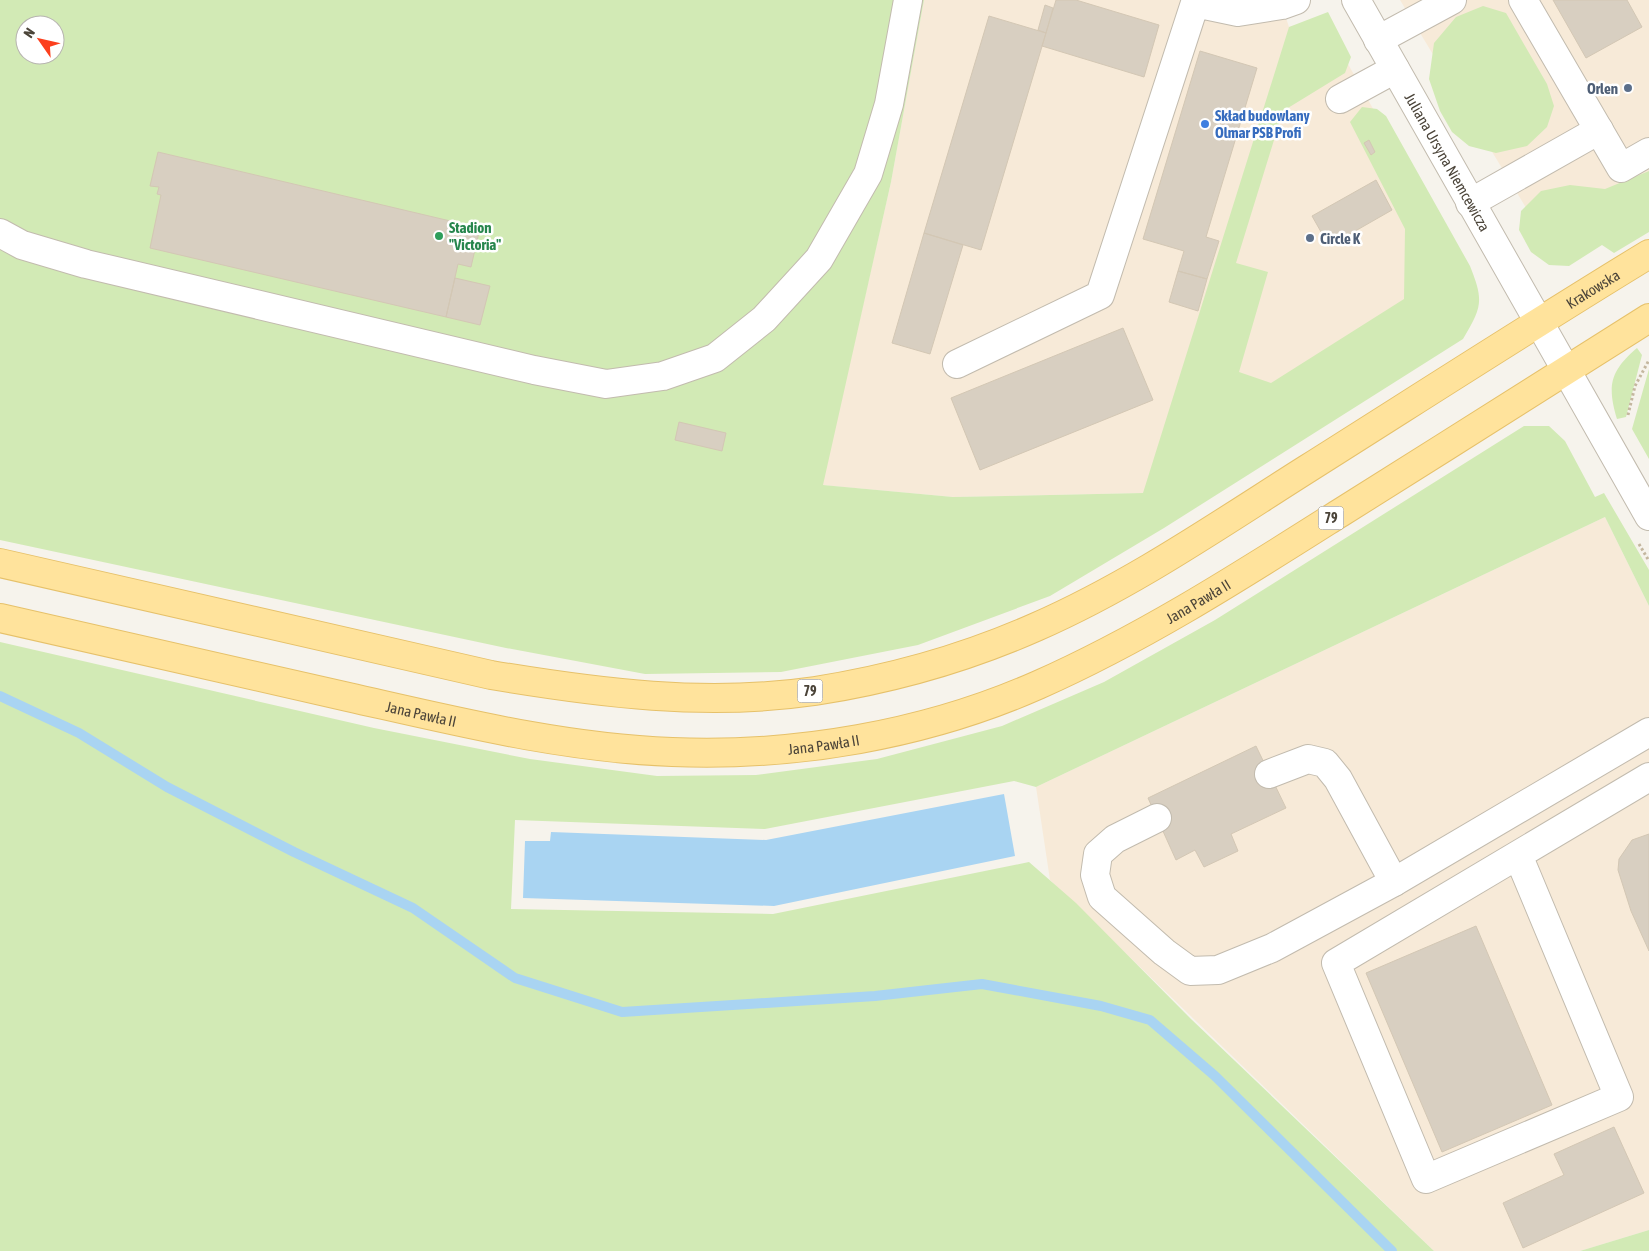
<svg xmlns="http://www.w3.org/2000/svg" width="1649" height="1251" font-family="'Asap Condensed',sans-serif">
<rect width="100%" height="100%" fill="#f6f3ec"/>
<path fill="#f7ead8" d="M924 0H1280L1289 27 1324 21 1443 234 1440 312 1143 493 953 497 822 485 891 182Z
M1400 0H1649V184L1548 244Z
M1605 517 1649 606V1230L1580 1251H1434L1050 880 1036 787Z"/>
<path fill="#d2eab5" fill-rule="evenodd" d="M0 0H924L891 182 823 485 953 497 1143 493 1289 27 1328 12 1351 57 1345 73 1283 111 1236 263 1268 272 1239 372 1271 383 1404 299 1405 229 1350 122 1362 107 1377 109 1386 116 1470 266C1484 301 1482 307 1463 339L1164 528 1050 596 918 645 781 672 645 674 506 648 0 540ZM25 25H55V55H25Z
M1483 6 1506 13 1547 84 1554 106 1547 127 1527 146 1496 153 1469 146 1452 132 1440 111 1429 79 1434 43 1456 17Z
M1649 171V232L1614 253 1602 245 1569 266 1549 265 1531 252 1519 230 1521 211 1541 191 1570 185 1605 189Z
M1637 348 1642 355 1626 417 1617 419C1607 386 1610 371 1637 348Z
M1649 369V459L1632 429Z
M1524 426H1549L1565 441 1595 497 1604 493 1649 570V606L1605 517 1036 787 1014 781 765 829 515 820 511 909 773 914 1029 862 1076 903 1191 1019 1434 1251H0V642L374 728 530 759 657 776 756 775 877 759 1002 726 1104 682 1215 620Z
M1649 1230V1251H1580Z"/>
<path fill="#a9d4f2" d="M1004 794 1015 856 774 906 523 898 525 841H550L551 832 766 840Z"/>
<g fill="none" stroke-linecap="round" stroke-linejoin="round">
<path stroke="#a9d4f2" stroke-width="10" d="M0 696 79 733 167 787 294 852 413 908 515 978 622 1012 875 996 982 984 1101 1006 1150 1020 1215 1076 1392 1251"/>
</g>
<path fill="#d8cfc1" stroke="#d3c7b4" d="M1056 0H1076L1159 25 1144 77 1042 46Z
M1553 0H1627L1642 27 1586 58Z
M1045 5 1053 8 1046 33 1038 30Z
M989 16 1046 33 981 250 924 233Z
M1200 51 1257 68 1206 237 1219 241 1207 279 1178 271 1184 251 1143 239Z
M1369 140 1375 152 1371 155 1364 143Z
M158 152 480 228 471 267 458 264 446 317 150 248 161 195 157 194 159 187 150 186Z
M1376 180 1392 210 1329 246 1312 216Z
M924 233 963 245 930 354 892 343Z
M1178 271 1207 279 1198 311 1169 302Z
M455 278 490 286 480 325 446 317Z
M1123 328 1153 400 980 470 951 398Z
M679 422 726 433 722 451 675 440Z
M1256 746 1286 808 1231 834 1238 851 1204 867 1195 850 1176 860 1148 798Z
M1649 834V951L1631 911 1618 870 1619 859 1632 840Z
M1476 926 1552 1105 1442 1152 1366 973Z
M1614 1127 1644 1193 1523 1248 1503 1203 1564 1175 1554 1154Z"/>
<g fill="none" stroke-linecap="round" stroke-linejoin="round">
<defs>
<g id="minor">
<path id="s1" d="M1356 0 1649 516"/>
<path d="M1523 0 1621 168 1649 152"/>
<path d="M1378 40 1452 0"/>
<path d="M1340 99 1395 69"/>
<path d="M1470 203 1599 130"/>
<path d="M0 233 22 245 86 264 534 370 606 384 663 376 715 358 764 319 819 259 868 174 889 104 908 0"/>
<path d="M957 364 1100 295 1195 3 1238 12 1282 5 1296 0"/>
<path d="M1269 774 1308 759 1325 763 1338 779 1394 882"/>
<path d="M1157 818 1115 839 1098 854 1095 875 1102 897 1164 952 1190 971 1218 970 1272 948 1394 882 1649 732"/>
<path d="M1518 855 1619 1097 1426 1179 1336 963 1649 777"/>
</g>
<g id="major">
<path id="s2" d="M0 563 491 675C599 693 706 707 815 691 892 679 966 658 1036 627 1132 585 1220 524 1307 469 1421 397 1534 324 1649 254"/>
<path id="s3" d="M0 618C116 645 232 671 348 697 455 721 562 748 672 752 795 757 925 735 1038 685 1144 638 1242 575 1340 513 1443 448 1546 384 1649 318"/>
</g>
</defs>
<use href="#minor" stroke="#c2bbae" stroke-width="30"/>
<use href="#major" stroke="#e6c16a" stroke-width="30"/>
<path stroke="#c4b79f" stroke-width="3" stroke-dasharray="2.5 2.5" stroke-linecap="butt" d="M1628 415 1635 386 1649 360
M1639 544 1649 561"/>
<use href="#minor" stroke="#fff" stroke-width="28"/>
<use href="#major" stroke="#ffe39c" stroke-width="28"/>
</g>
<g fill="#5c6f8a" stroke="#fff" stroke-width="2">
<circle cx="1628" cy="88" r="5"/>
<circle cx="1310" cy="238" r="5"/>
</g>
<circle fill="#3f7fe0" stroke="#fff" stroke-width="2" cx="1205" cy="124" r="5"/>
<circle fill="#2e9e5b" stroke="#fff" stroke-width="2" cx="439" cy="236" r="5"/>
<g text-anchor="middle" dominant-baseline="central" stroke-width="5" stroke-linejoin="round" paint-order="stroke">
<g fill="#fff" stroke="#817c74" stroke-width="1">
<rect x="1318.5" y="506.5" width="25" height="23" rx="4"/>
<rect x="797.5" y="679.5" width="25" height="23" rx="4"/>
</g>
<g font-size="14" font-weight="bold" fill="#4b4439">
<text x="1331" y="518">79</text>
<text x="810" y="691">79</text>
</g>
<g font-size="15" font-weight="bold" fill="#4e5e75" stroke="#fff" text-anchor="end">
<text x="1618" y="88">Orlen</text>
<text x="1320" y="238" text-anchor="start">Circle K</text>
</g>
<g font-size="15" font-weight="bold" fill="#366cbe" stroke="#fff" text-anchor="start">
<text x="1215" y="115">Skład budowlany<tspan x="1215" dy="17">Olmar PSB Profi</tspan></text>
</g>
<g font-size="15" fill="#4b4439" stroke="#fff">
<text stroke="none"><textPath href="#s1" startOffset="186">Juliana Ursyna Niemcewicza</textPath></text>
<text stroke="none"><textPath href="#s2" startOffset="1712">Krakowska</textPath></text>
<text stroke="none"><textPath href="#s3" startOffset="1242">Jana Pawła II</textPath></text>
<text stroke="none"><textPath href="#s3" startOffset="432">Jana Pawła II</textPath></text>
<text stroke="none"><textPath href="#s3" startOffset="838">Jana Pawła II</textPath></text>
</g>
<g font-size="15" font-weight="bold" fill="#27864d" stroke="#fff" text-anchor="start">
<text x="449" y="227">Stadion<tspan x="449" dy="17">"Victoria"</tspan></text>
</g>
</g>
<g transform="translate(40 40) rotate(304)"><circle r="24" fill="#ffffff" stroke="#b7b4b0"/>
<path d="M0-4L9 19L0 12L-9 19Z" fill="#fc3f1d"/>
<text y="-8" font-size="14" font-weight="bold" text-anchor="middle" fill="#4b4439">N</text>
</g>
</svg>
